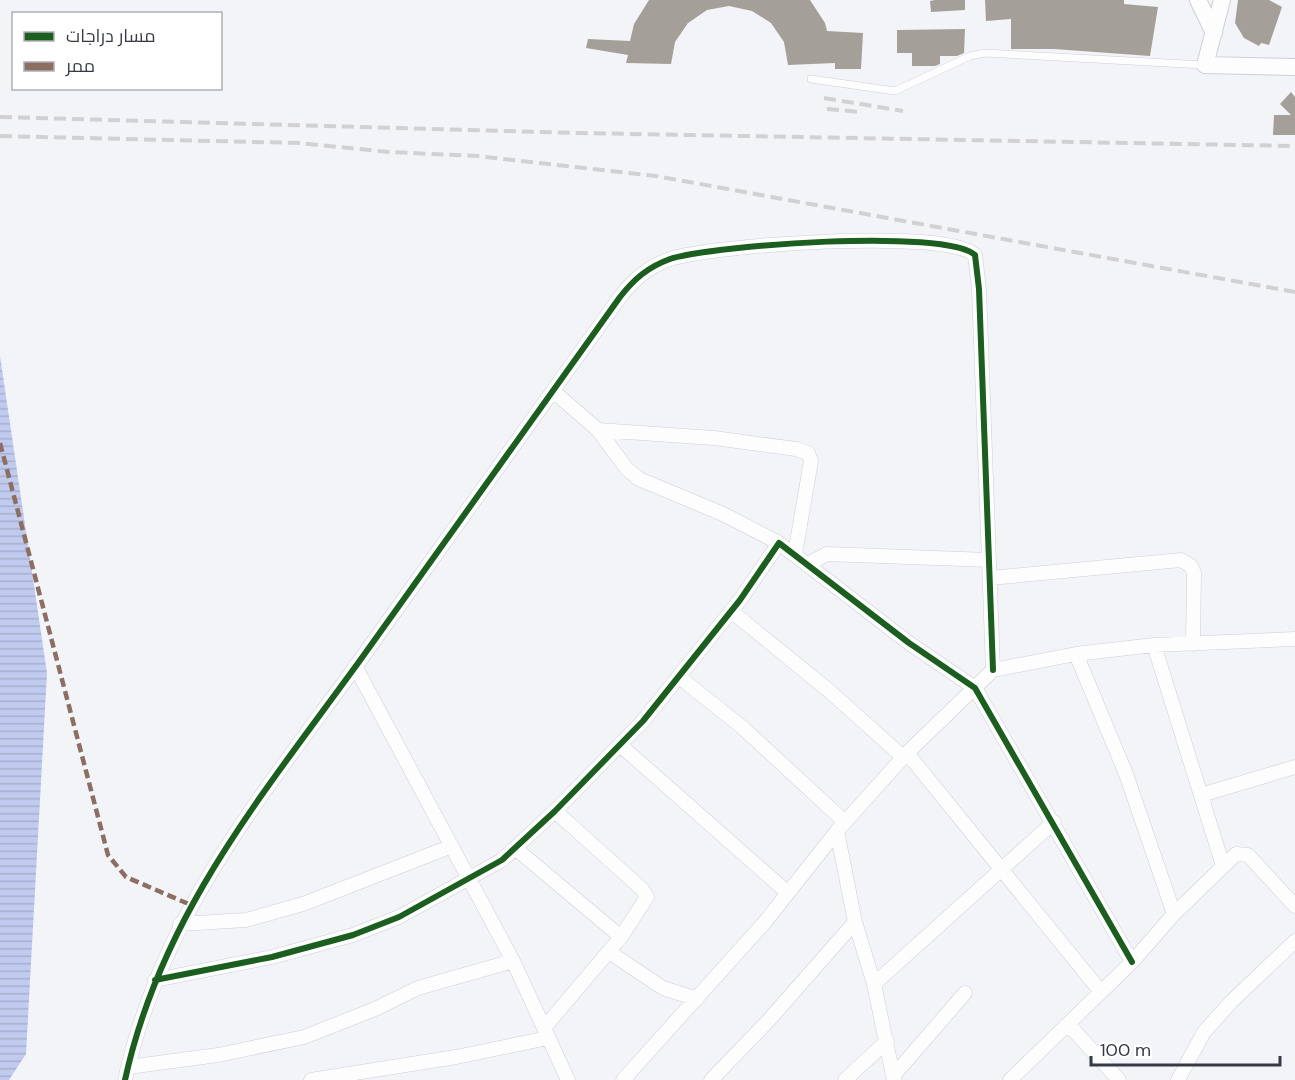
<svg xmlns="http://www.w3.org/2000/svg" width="1295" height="1080" font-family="'DM Sans',Cairo,sans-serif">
<defs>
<pattern id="water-rules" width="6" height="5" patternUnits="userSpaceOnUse" patternTransform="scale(1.5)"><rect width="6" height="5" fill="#c1cbef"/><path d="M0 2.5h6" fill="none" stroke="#a6afce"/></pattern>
</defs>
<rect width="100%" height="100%" fill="#f3f4f8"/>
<path fill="url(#water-rules)" d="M0 356 47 673 26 1054 9 1080H0Z"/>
<path fill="#a49f98" d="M649 0H810L825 23 827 31 863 33 861 69H835V63L788 65 784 42 771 23 752 11 729 6 707 10 688 23 675 42 671 64 626 63 628 55 586 48 588 39 630 41 634 24Z
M935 0H965V10L931 12 930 1Z
M985 0H1124V4L1158 7 1150 56 1054 49H1011V19L986 21Z
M1238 0H1269L1282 7 1269 45 1261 43 1259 46 1244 38 1235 23Z
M965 29 964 53 957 56H940V64L935 66H912V53H897V30Z
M1291 92 1295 97V135H1273L1274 115H1291L1280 104Z"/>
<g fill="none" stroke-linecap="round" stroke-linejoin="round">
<defs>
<path id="service" d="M811 79 895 91 970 56 984 53 1204 65"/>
<path id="minor" d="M553 391 598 430 627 469 639 479 723 514 779 543
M598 430 714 438 796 449 808 453 811 461 795 554
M808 564 827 554 989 560
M990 578 1181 560 1191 566 1194 573 1193 644
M731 611 827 689 903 757
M1154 645 1223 866
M1076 654 1126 774 1174 914
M355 666 513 961 568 1080
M679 677 742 727 845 822
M620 745 788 893
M907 753 1101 992
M1201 795 1295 767
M515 848 621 937
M180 924 246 920 303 904 452 846
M609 952 663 988 697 999
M155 980 272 957 353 935 399 917 502 860 555 811 643 721 740 600 779 543 909 643 975 688 1132 962
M874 984 1054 822
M1068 1024 1119 1080
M544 1028 621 937 647 897 642 889 555 811
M128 1067 218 1055 304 1037 375 1009 418 988 513 961
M894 1075 965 993
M125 1080C161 914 264 793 361 659 447 538 534 418 620 297 634 279 648 267 670 259 712 245 945 228 975 255L979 289 993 670
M311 1080 456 1057 548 1038
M623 1080 765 922 837 831
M711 1080 768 1021 855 922
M845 1080 887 1041
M894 1080 874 984 855 922 837 831 907 753 993 670 1076 654 1154 645 1295 639
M1010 1080 1132 962 1174 914 1236 854 1248 855 1295 906
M1178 1080 1204 1032 1232 1001 1295 941"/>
<path id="tertiary" d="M1198 0 1214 33
M1222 0 1205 65 1295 67"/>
</defs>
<use href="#service" stroke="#cdcfd8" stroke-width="8"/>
<use href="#minor" stroke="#cdcfd8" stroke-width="15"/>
<use href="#tertiary" stroke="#cdcfd8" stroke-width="18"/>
<use href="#service" stroke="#fdfdfe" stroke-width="7"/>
<use href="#minor" stroke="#fdfdfe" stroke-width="14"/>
<use href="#tertiary" stroke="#fdfdfe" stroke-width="16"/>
<path stroke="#d1d1d3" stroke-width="4" stroke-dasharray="12 6" stroke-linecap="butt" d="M824 98 903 111
M827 109 861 112
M0 117 579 133 1295 146
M0 136 298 143 389 152 477 156 656 176 1295 292"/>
<path stroke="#8d6e63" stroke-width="4.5" stroke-dasharray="9 4.5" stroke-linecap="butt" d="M0 443 108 855 126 877 191 905"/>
<defs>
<path id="cycleway" d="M155 980 272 957 353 935 399 917 502 860 555 811 643 721 740 600 779 543 909 643 975 688 1132 962
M125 1080C161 914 264 793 361 659 447 538 534 418 620 297 634 279 648 267 670 259 712 245 945 228 975 255L979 289 993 670"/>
</defs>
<use href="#cycleway" stroke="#fff" stroke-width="10"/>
<use href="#cycleway" stroke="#1b5e20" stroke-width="6"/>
</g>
<rect x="12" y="12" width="210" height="78" fill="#ffffff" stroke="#afb0b5" stroke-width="1.5"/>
<rect x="24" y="32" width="30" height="9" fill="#1b5e20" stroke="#afb0b5" stroke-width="1.5"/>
<text x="66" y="42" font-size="18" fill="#373a46">مسار دراجات</text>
<rect x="24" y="62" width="30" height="9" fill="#8d6e63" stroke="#afb0b5" stroke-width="1.5"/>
<text x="66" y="72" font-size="18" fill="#373a46">ممر</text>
<path d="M1091 1056v9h189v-9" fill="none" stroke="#373a46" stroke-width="3"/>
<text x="1100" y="1056" font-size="18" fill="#373a46" stroke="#ffffff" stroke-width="4.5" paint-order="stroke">100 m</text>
</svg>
